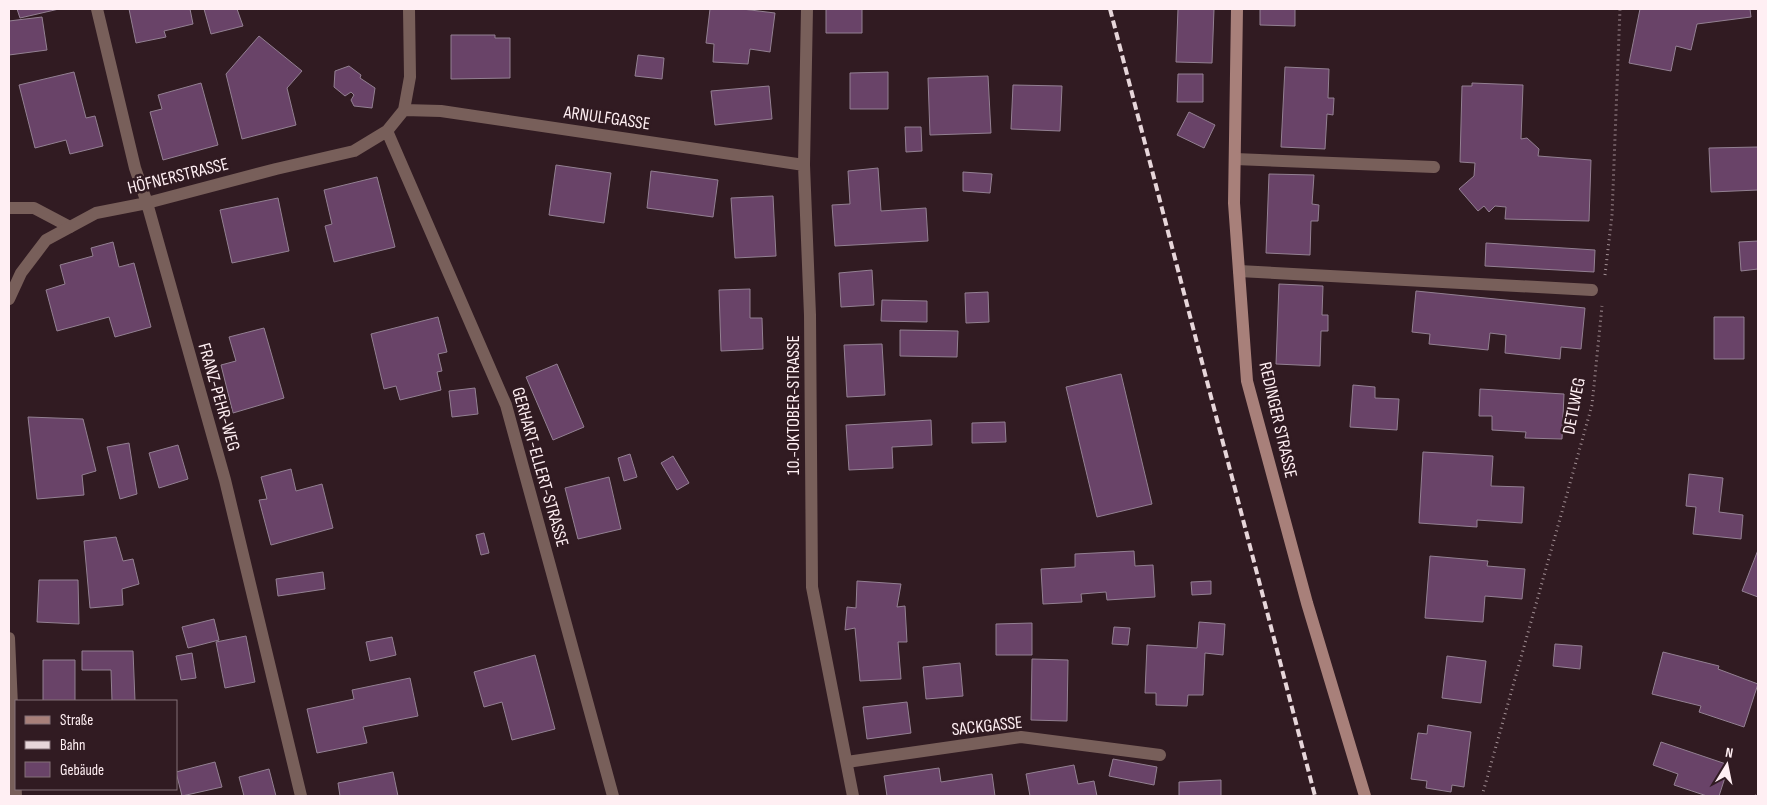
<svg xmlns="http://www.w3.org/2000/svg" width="1767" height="805" font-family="'Sofia Sans Condensed',sans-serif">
<rect width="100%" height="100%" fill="#311b22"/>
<path fill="#694368" stroke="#938092" d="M17 9H59L20 18Z
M129 9H190L193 24 164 31 166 37 136 43Z
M204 9H237L243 26 211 34Z
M710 9H742L775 13 770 52 750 49 748 64 713 62 714 44 706 43Z
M826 9H862V33H826Z
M1178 9H1214L1212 63 1176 62Z
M1260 9H1295V26L1260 25Z
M1640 9H1750L1751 17 1697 24 1691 50 1676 46 1671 71 1629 63Z
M42 17 47 50 9 55V21Z
M451 35H495V38H510V78L451 79Z
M259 36 302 71 287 88 296 125 242 139 226 74Z
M638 55 664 58 662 79 635 76Z
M349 66 361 75 360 78 375 88 372 108 354 106 351 100 354 95 351 92 345 96 334 87 335 71Z
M1285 67 1329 69 1328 98H1334L1333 115 1327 114 1325 149 1281 147Z
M74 72 86 118 95 116 103 146 70 154 66 140 35 148 19 85Z
M888 72V109H850V73Z
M1178 74H1203V102H1177Z
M988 76 991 133 930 135 928 78Z
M201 83 218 145 163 160 150 112 162 109 158 95Z
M1472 83 1523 85 1521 139 1527 138 1539 149 1538 156 1591 160 1589 221 1505 219 1506 207 1495 206 1489 212 1484 206 1478 211 1459 189 1474 176 1475 163 1460 162 1462 86H1472Z
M1013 85 1062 86 1060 131 1011 129Z
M769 86 772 119 715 125 711 91Z
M1189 112 1215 125 1204 148 1177 135Z
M905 127H921L922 151 906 152Z
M1758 147V190L1711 192 1709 148Z
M556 165 611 173 604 223 549 215Z
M878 168 881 211 926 208 928 241 835 246 832 205 850 204 848 171Z
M651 171 718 180 713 217 647 208Z
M963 172 992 174 990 193 963 191Z
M1269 174 1314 175 1312 204 1319 205 1318 221H1311L1310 255 1266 253Z
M377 177 395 247 334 262 325 226 332 224 324 190Z
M773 196 776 256 735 258 731 198Z
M278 198 289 251 232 263 220 210Z
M1758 241V269L1741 271 1739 242Z
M113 242 119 267 134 263 151 327 115 337 109 317 57 331 46 290 65 284 60 265 93 256 91 248Z
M1486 243 1595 250 1594 272 1485 266Z
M872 270 874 305 841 307 839 273Z
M1279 284 1323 286 1322 315H1328V331H1321L1320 366 1276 364Z
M750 289V318H762L763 349 721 351 719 290Z
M1416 291 1585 308 1581 349 1561 347 1560 359 1505 353 1506 335 1490 333 1488 350 1429 344 1430 334 1412 332Z
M988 292 989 322 966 323 965 293Z
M882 300 927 301V322L881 321Z
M438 317 447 352 438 354 442 371 437 372 441 390 400 400 396 386 384 389 371 334Z
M1714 317H1744V359H1714Z
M264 328 284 398 233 413 221 365 236 361 229 337Z
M900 330 958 331 957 357 900 356Z
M882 344 885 395 847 397 844 345Z
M557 364 584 427 553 440 526 377Z
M1121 374 1152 504 1097 517 1066 387Z
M1353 385 1375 387V398L1399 399 1397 430 1350 427Z
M475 388 478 414 452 417 449 391Z
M1480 389 1564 394 1562 439 1525 438 1526 432 1492 430V416H1479Z
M28 417 83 419 96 471 82 475 84 495 37 499Z
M931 420 932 445 892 447 893 468 849 470 846 425Z
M1005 422 1006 442 972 443V423Z
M129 443 137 494 120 499 107 447Z
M178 445 188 479 159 488 149 453Z
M1423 452 1493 456 1491 486 1524 487 1522 523 1477 520V527L1419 523Z
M630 454 637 477 624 481 618 458Z
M673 456 689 483 677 490 661 463Z
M291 469 296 491 322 484 333 528 271 545 259 500 267 499 261 477Z
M1689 474 1723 478 1719 512 1743 515 1741 539 1693 534 1696 507 1686 506Z
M609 477 621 529 578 539 565 488Z
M484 533 489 553 481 555 476 535Z
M116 537 123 561 133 559 139 584 122 589 123 605 90 608 84 541Z
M1758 550V597L1742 591Z
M1134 551 1135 566 1153 565 1155 597 1107 600 1106 592 1081 594 1082 602 1043 604 1041 569 1075 567V554Z
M1430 556 1488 561 1487 566 1525 569 1522 599 1485 596 1483 622 1425 618Z
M323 572 325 589 278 596 276 579Z
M39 580H78L79 624 37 622Z
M857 581 901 584 897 607 905 606 907 642H898L901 679 860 681 855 628 845 630 847 607 856 608Z
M1211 581V594L1192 595 1191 582Z
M214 619 219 640 188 648 182 627Z
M1199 622 1225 624 1223 655 1205 653 1203 695H1188L1187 706 1156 705V693H1145L1147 645 1197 648Z
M1032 623V655H996V624Z
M1114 627 1130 628 1128 645 1112 644Z
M246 636 255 682 225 688 216 642Z
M392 637 396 655 370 661 366 642Z
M1555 644 1582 646 1580 669 1553 666Z
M82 651H133L135 701H112L111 670H82Z
M1663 652 1719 666 1718 669 1758 684 1744 727 1699 712 1701 706 1652 694Z
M192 653 196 678 181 680 176 656Z
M535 655 555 729 512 740 502 702 484 707 474 672Z
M1447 656 1486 661 1481 703 1442 698Z
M1032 659 1068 660 1067 721 1031 720Z
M43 660H75V701H43Z
M960 663 963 696 926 699 923 667Z
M410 678 418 716 363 727 367 743 317 753 307 709 354 699 352 690Z
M907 702 911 733 867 739 863 707Z
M1428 725 1471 732 1464 787 1452 785 1451 792 1426 788 1427 781 1411 779 1418 733 1427 734Z
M1661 742 1729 765 1719 796H1707L1674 785 1678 774 1653 765Z
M1113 759 1157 767 1154 785 1109 776Z
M215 762 222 787 182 796 176 772Z
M1074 765 1078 784 1094 781 1097 796H1030L1026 774Z
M939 768 941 782 992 774 995 796H887L884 776Z
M269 769 276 796H244L239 777Z
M393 772 398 796H340L338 783Z
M1221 780V796H1179V782Z"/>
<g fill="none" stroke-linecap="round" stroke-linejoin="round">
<path stroke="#a18e93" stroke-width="3" stroke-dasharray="1 4" stroke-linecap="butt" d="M1605 275 1612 215 1620 9
M1482 796 1592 405 1602 306
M1756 796 1758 792"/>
<path stroke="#785f5a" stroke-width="12" d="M1235 159 1434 167
M9 208H34L70 227
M1239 271 1592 290"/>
<path stroke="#785f5a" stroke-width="12" d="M97 9 135 168 147 203 225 480 301 796
M807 9 804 165 810 315 812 587 853 796
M404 110 441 111 804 165
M387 131 506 405 613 796
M9 299 21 273 46 240 96 213 147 203 276 169 354 151 387 131 404 110 410 77 409 9
M9 638 16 796
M847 762 1021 737 1160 755"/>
<path stroke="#a8807a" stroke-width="12" d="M1237 9 1234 203 1247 381 1307 603 1365 796"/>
<path stroke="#e7d6da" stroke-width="4" stroke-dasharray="8 4" stroke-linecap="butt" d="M1110 9 1315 796"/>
</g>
<g text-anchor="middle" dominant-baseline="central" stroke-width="5" stroke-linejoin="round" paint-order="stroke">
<g font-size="18" fill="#ffeff3" stroke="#311b22">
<text transform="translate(607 118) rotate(8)">ARNULFGASSE</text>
<text transform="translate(178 176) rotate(-14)">HÖFNERSTRASSE</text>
<text transform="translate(219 397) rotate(74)">FRANZ-PEHR-WEG</text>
<text transform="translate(793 405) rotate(-90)">10.-OKTOBER-STRASSE</text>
<text transform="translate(1574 406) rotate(-79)">DETLWEG</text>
<text transform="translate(1278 420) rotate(77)">REDINGER STRASSE</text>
<text transform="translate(540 467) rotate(74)">GERHART-ELLERT-STRASSE</text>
<text transform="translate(987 726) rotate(-6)">SACKGASSE</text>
</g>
</g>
<rect width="1767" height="805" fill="none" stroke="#ffeff3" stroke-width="20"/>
<rect x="15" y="700" width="162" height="90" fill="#311b22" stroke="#837076"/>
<rect x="25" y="716" width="25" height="8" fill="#a8807a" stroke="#837076"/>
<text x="60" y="725" font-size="15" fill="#ffeff3">Straße</text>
<rect x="25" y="741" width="25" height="8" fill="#e7d6da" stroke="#837076"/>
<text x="60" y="750" font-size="15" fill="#ffeff3">Bahn</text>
<rect x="25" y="762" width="25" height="15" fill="#694368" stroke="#837076"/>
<text x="60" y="775" font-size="15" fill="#ffeff3">Gebäude</text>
<g transform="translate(1727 765) rotate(10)" stroke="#311b22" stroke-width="4" paint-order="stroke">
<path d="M0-4L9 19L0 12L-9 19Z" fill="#ffeff3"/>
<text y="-8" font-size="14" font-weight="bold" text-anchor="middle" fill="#ffeff3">N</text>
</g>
</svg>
